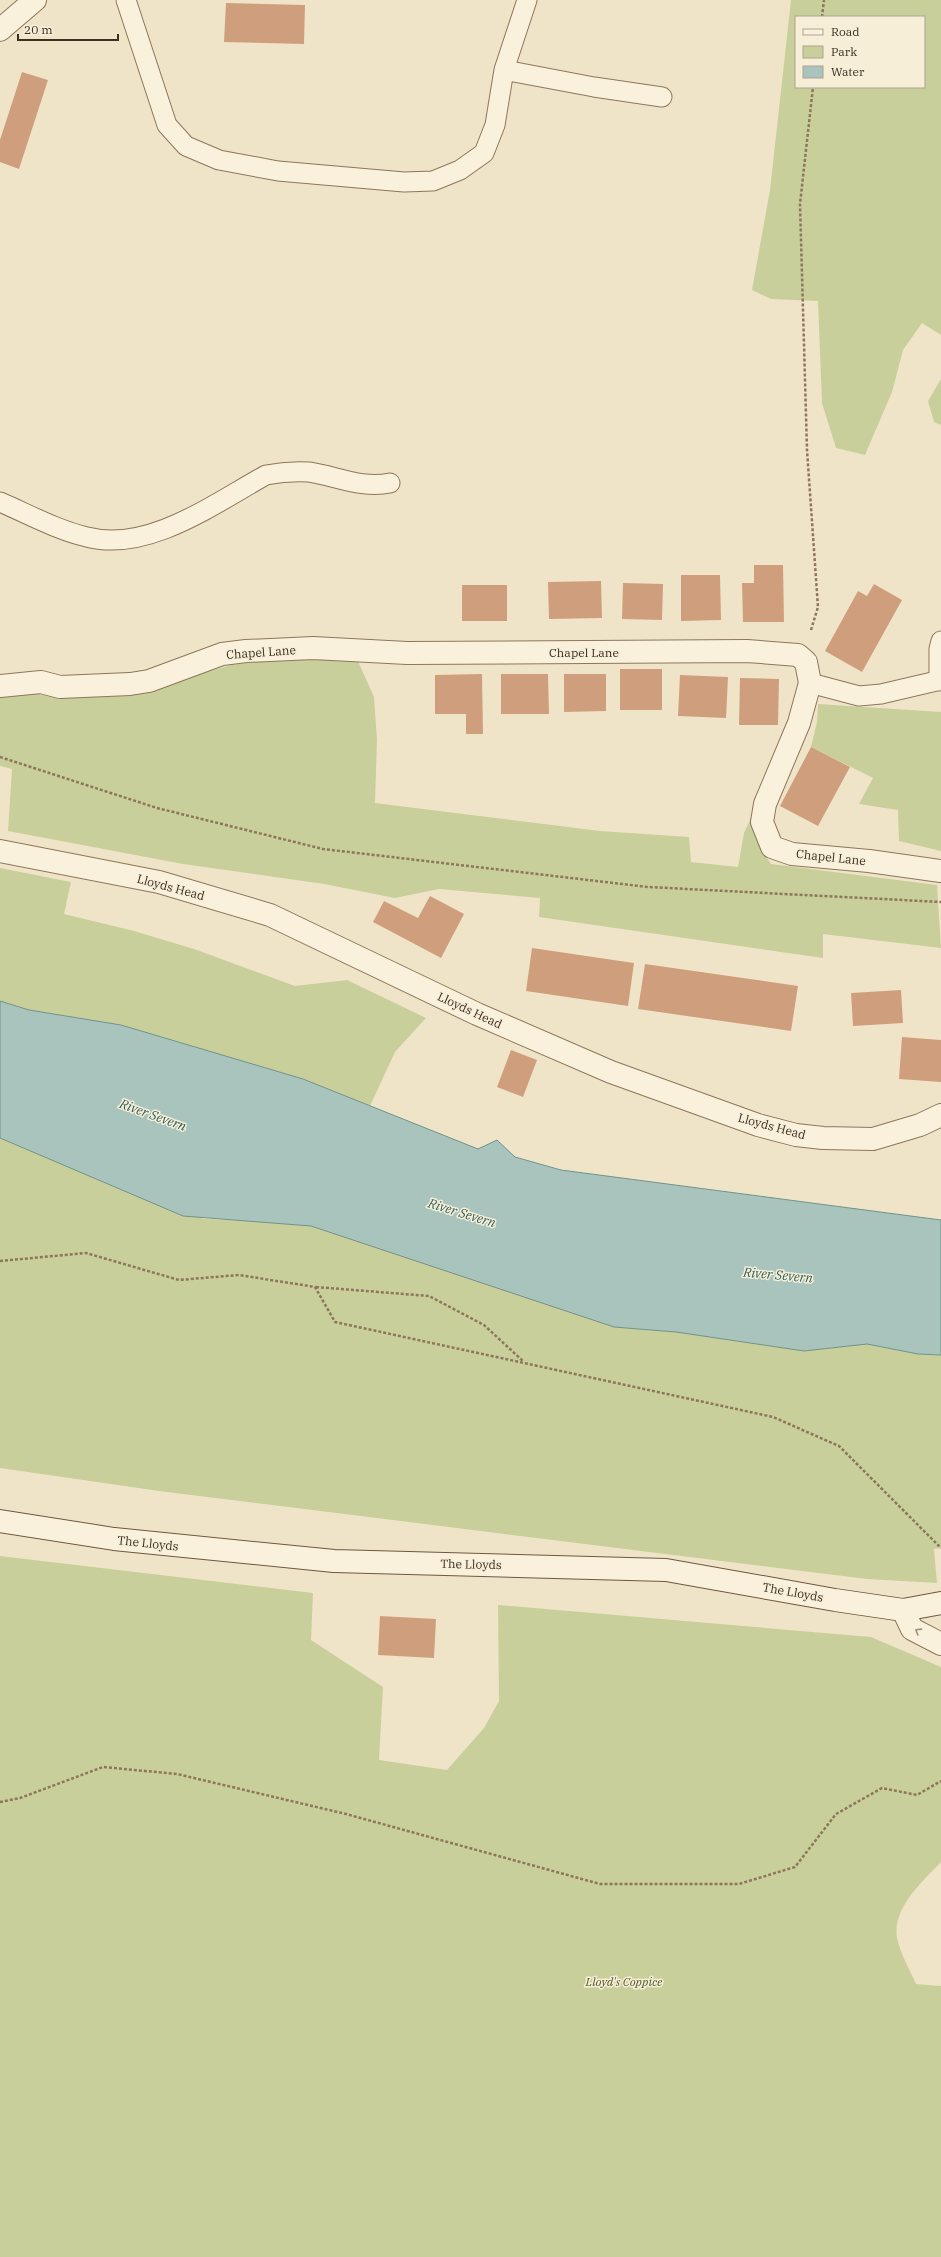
<svg xmlns="http://www.w3.org/2000/svg" width="941" height="2257" font-family="'IBM Plex Serif',serif">
<rect width="100%" height="100%" fill="#f0e4c8"/>
<path fill="#c9cf9b" fill-rule="evenodd" d="M791 0H941V335L922 323 903 350 892 392 865 455 836 448 822 403 818 301 771 299 752 290 770 190ZM796 17H924V87H796Z
M941 379V425L934 422 928 401Z
M292 657 357 659 374 697 377 740 375 803 600 831 689 837 691 862 738 867 744 833 754 811C755 830 759 848 771 864L937 885 941 948 823 934V958L539 917 540 898 439 889 395 898 324 884 183 864 8 831 12 769 0 766V693L21 689 42 695 95 697 126 694 231 665Z
M818 704 941 712V851L899 841 898 810 859 804 873 778 811 747 817 722Z
M0 868 71 882 64 914 134 931 194 949 295 986 347 980 426 1018 395 1052 370 1106 303 1079 121 1025 29 1010 0 1001Z
M0 1138 204 1219 260 1221 311 1226 614 1327 676 1332 804 1351 867 1344 918 1354 941 1355V1548L934 1549 937 1583 867 1579 159 1491 0 1468Z
M0 1556 313 1593 311 1640 383 1687 379 1760 447 1770 484 1728 499 1701 498 1605 871 1637 941 1667V1862C923 1881 892 1908 897 1938 900 1953 910 1970 916 1984L941 1986V2257H0Z"/>
<path fill="#a9c4bc" stroke="#6f938a" d="M0 1001 29 1010 121 1025 303 1079 478 1149 497 1140 515 1157 561 1170 941 1220V1355L918 1354 867 1344 804 1351 676 1332 614 1327 311 1226 183 1216 0 1138Z"/>
<path fill="#cf9f7d" d="M226 3 305 5 304 44 224 42Z
M22 72 48 80 19 169 0 162V140Z
M754 565H783L784 622H743L742 583H754Z
M681 575H720L721 620 681 621Z
M601 581 602 618 549 619 548 582Z
M623 583 663 584 662 620 622 619Z
M874 584 902 600 862 672 825 651 858 591 867 596Z
M462 585H507V621H462Z
M620 669H662V710H620Z
M482 674 483 734H466V714H435V675Z
M501 674H548L549 714H501Z
M564 674H606V711L564 712Z
M680 675 728 677 726 718 678 716Z
M740 678 779 679 778 725H739Z
M811 747 850 767 818 826 780 806Z
M430 896 464 914 441 958 373 922 384 901 418 918Z
M532 948 634 963 628 1006 526 991Z
M645 964 798 986 791 1031 638 1009Z
M901 990 903 1023 853 1026 851 993Z
M902 1037 941 1040V1082L899 1079Z
M511 1050 537 1060 523 1097 497 1087Z
M380 1616 436 1619 434 1658 378 1655Z"/>
<g fill="none" stroke-linecap="round" stroke-linejoin="round">
<defs>
<path id="lane" d="M126 0 167 125 186 146 219 160 278 171 404 182 433 181 460 170 484 153 495 125 504 70 527 0
M504 70 594 87 662 97
M0 502C28 514 57 530 87 537 148 553 215 503 266 475 281 472 293 471 309 472 336 476 362 489 390 483
M939 681V649L941 641
M810 683 859 696 881 694 941 680"/>
<path id="street" d="M0 30 35 0
M0 686 41 682 60 687 130 684 149 681 222 654 246 651 313 648 407 653 747 651 798 655 806 662 810 683 799 723 765 804 762 822 772 847 792 854 869 861 941 871
M0 851 159 882 270 915 477 1014 611 1072 758 1125 796 1135 823 1138 873 1139 920 1125 941 1115
M903 1610 912 1629 941 1644"/>
<path id="secondary" d="M0 1521 114 1539 334 1561 666 1570 835 1600 903 1610 941 1603"/>
</defs>
<use href="#lane" stroke="#8d765c" stroke-width="21"/>
<use href="#street" stroke="#8d765c" stroke-width="24"/>
<use href="#secondary" stroke="#6f573f" stroke-width="24"/>
<path stroke="#8d765c" stroke-width="2.5" stroke-dasharray="3 2" stroke-linecap="butt" d="M822 17 824 0
M811 630 818 607 807 450 800 204 813 87
M0 757 157 808 323 849 648 887 941 902
M0 1261 86 1253 179 1280 239 1275 315 1287 335 1322 773 1417 839 1446 941 1548
M316 1287 429 1296 484 1325 524 1362
M0 1802 20 1798 103 1767 177 1774 346 1814 600 1884H739L795 1867 836 1814 882 1788 917 1795 941 1781"/>
<use href="#lane" stroke="#faf1dc" stroke-width="19"/>
<use href="#street" stroke="#faf1dc" stroke-width="22"/>
<use href="#secondary" stroke="#faf1dc" stroke-width="22"/>
</g>
<defs><path id="oneway-chevron" d="M-2-3.5L2.5 0L-2 3.5" fill="none" stroke-width="1.6" stroke-linecap="round" stroke-linejoin="round"/></defs>
<use stroke="#9c907e" href="#oneway-chevron" transform="translate(918 1631) rotate(-148)"/>
<g text-anchor="middle" dominant-baseline="central" stroke-width="3" stroke-linejoin="round" paint-order="stroke">
<g font-size="12" fill="#3d2e20" stroke="#f7eed8">
<text transform="translate(261 652) rotate(-4)">Chapel Lane</text>
<text x="584" y="652">Chapel Lane</text>
<text transform="translate(831 857) rotate(6)">Chapel Lane</text>
<text transform="translate(171 887) rotate(15)">Lloyds Head</text>
<text transform="translate(470 1010) rotate(25)">Lloyds Head</text>
<text transform="translate(772 1126) rotate(15)">Lloyds Head</text>
<text transform="translate(148 1543) rotate(6)">The Lloyds</text>
<text transform="translate(471 1564) rotate(1)">The Lloyds</text>
<text transform="translate(793 1592) rotate(10)">The Lloyds</text>
</g>
<g font-size="12" font-style="italic" fill="#4d5a26" stroke="#f7eed8">
<text x="624" y="1981">Lloyd's Coppice</text>
</g>
<g font-size="13" font-style="italic" fill="#2f5d5a" stroke="#f7eed8">
<text transform="translate(153 1115) rotate(20)">River Severn</text>
<text transform="translate(462 1213) rotate(17)">River Severn</text>
<text transform="translate(778 1275) rotate(5)">River Severn</text>
</g>
</g>
<rect x="795" y="16" width="130" height="72" fill="#f7eed8" stroke="#ada18e"/>
<rect x="803" y="29" width="20" height="6" fill="#faf1dc" stroke="#ada18e"/>
<text x="831" y="36" font-size="12" fill="#3d2e20">Road</text>
<rect x="803" y="46" width="20" height="12" fill="#c9cf9b" stroke="#ada18e"/>
<text x="831" y="56" font-size="12" fill="#3d2e20">Park</text>
<rect x="803" y="66" width="20" height="12" fill="#a9c4bc" stroke="#ada18e"/>
<text x="831" y="76" font-size="12" fill="#3d2e20">Water</text>
<path d="M18 34v6h100v-6" fill="none" stroke="#3d2e20" stroke-width="2"/>
<text x="24" y="34" font-size="12" fill="#3d2e20" stroke="#f7eed8" stroke-width="3" paint-order="stroke">20 m</text>
</svg>
